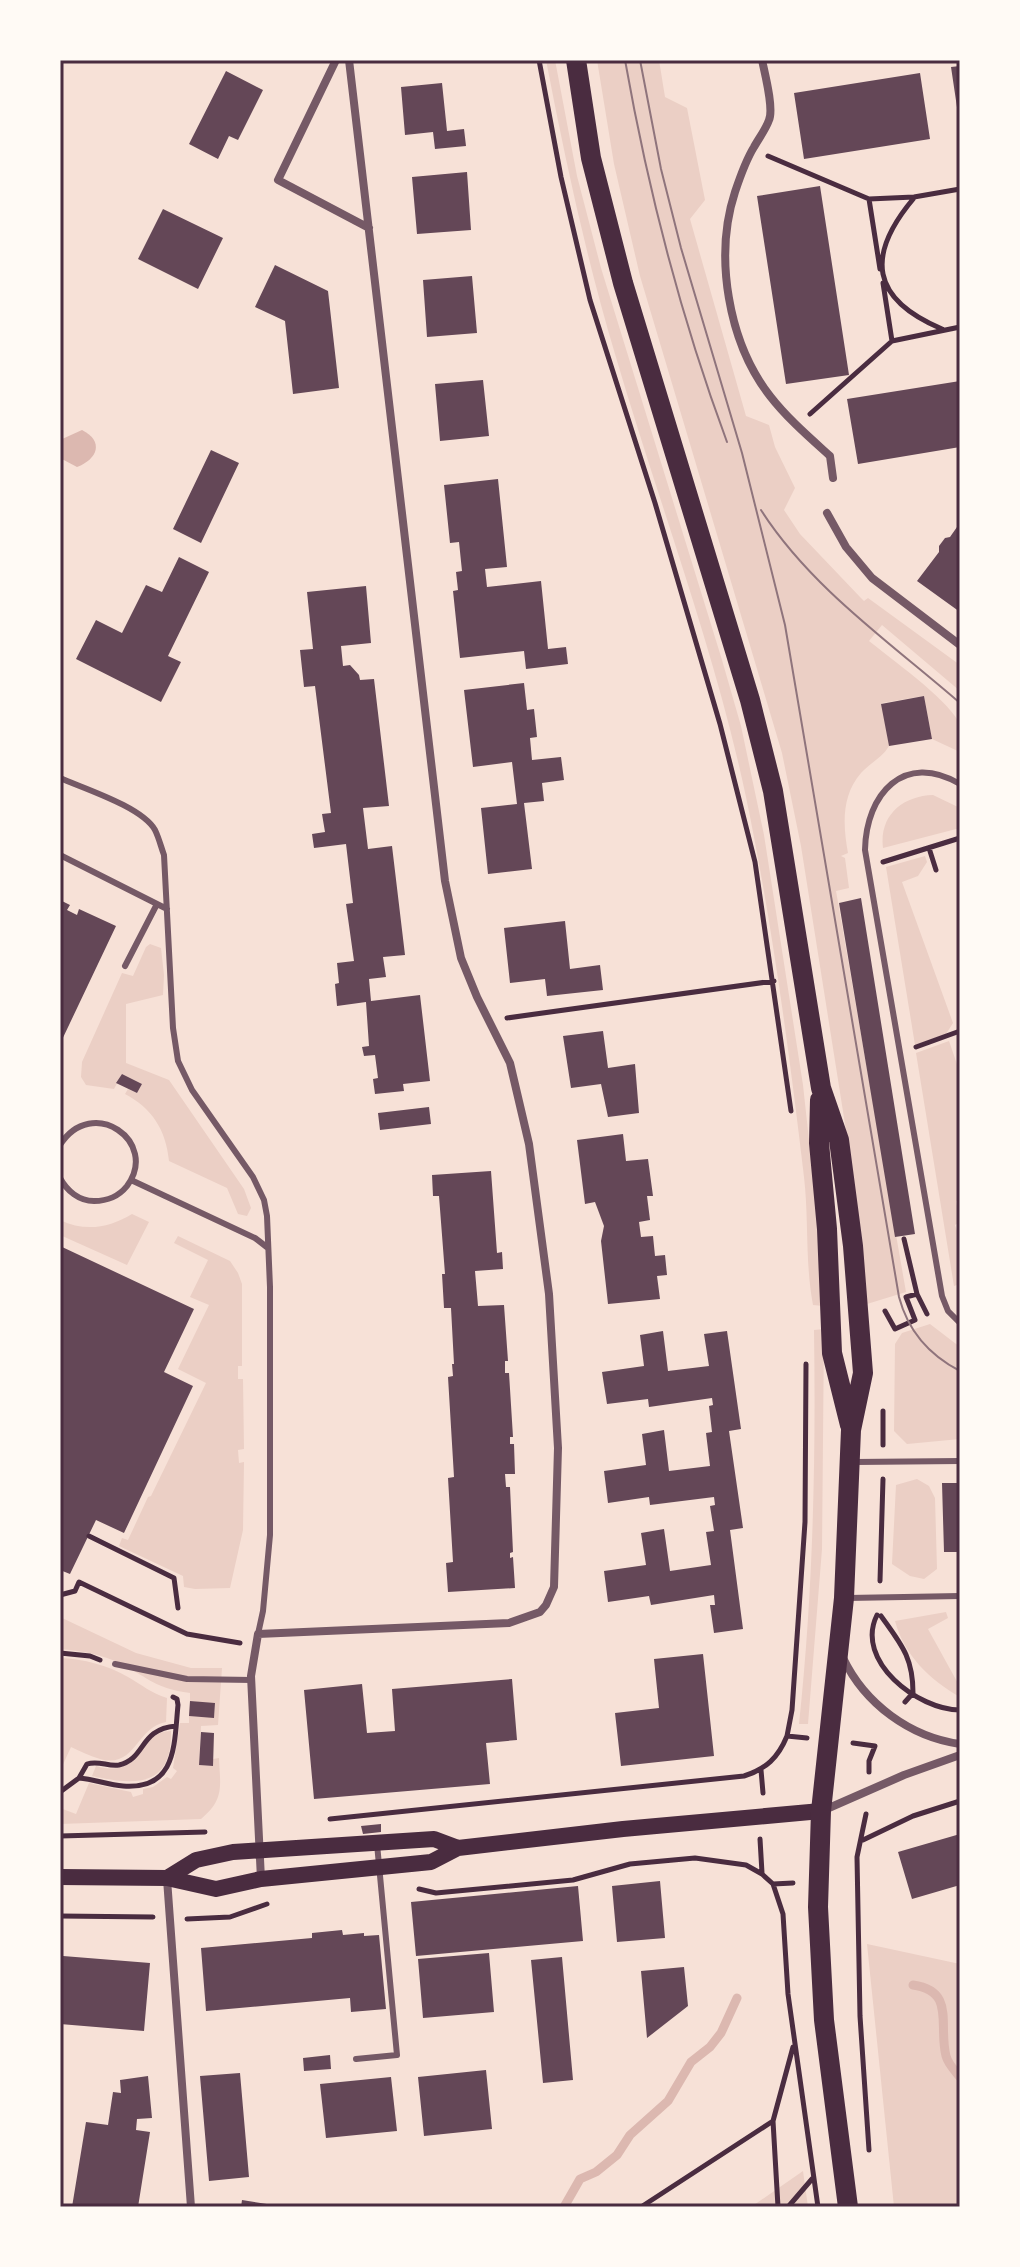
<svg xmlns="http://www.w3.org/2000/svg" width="1020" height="2267" font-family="'Exo 2',sans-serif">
<rect width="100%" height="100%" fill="#f7e1d7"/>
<path fill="#ebcfc5" d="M546 60H555L577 176 601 268 722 660 741 726 764 835 803 1085 817 1214 823 1306 813 1305C805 1263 809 1220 804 1177 789 1050 772 922 746 797 714 646 658 501 615 354 586 257 565 159 546 60Z
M597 60H659L665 97 687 108 705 200 690 219 746 416 769 425 775 447 795 488 784 510 800 534 860 597 864 601 868 598 960 665V691L882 625 869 641C891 659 945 697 958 721 962 729 960 743 960 752L932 739 924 696 882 703 889 746C882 758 870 763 861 773 841 796 843 826 848 853L841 856 845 858 849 888 836 891 906 1292 867 1304 861 1238 845 1124 801 846 782 753 640 276 614 164Z
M933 795 960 808V828L883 848C879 816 902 796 933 795Z
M925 856 927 862 918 876 902 882 953 1023 946 1034 915 1045 886 867Z
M150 944 161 948 164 975 163 995 126 1004V1063L169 1080 244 1189 251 1208 247 1216 238 1214 227 1188 169 1161C166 1130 152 1108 125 1094L128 1089 137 1093 142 1084 122 1074 114 1089 86 1085 81 1077 82 1062 122 973 133 976 146 947Z
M949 1041 960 1073V1199L956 1201 960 1222 955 1225 960 1240V1284L954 1286 916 1053Z
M132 1214 149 1222 127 1265 60 1235V1220C85 1232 109 1228 132 1214Z
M178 1236 230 1261 238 1273 242 1284V1366H238V1379H243L244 1449 238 1450 239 1463 244 1462 243 1530 230 1588 195 1589 184 1587 183 1576 119 1546 122 1538 128 1540 148 1497 151 1496 206 1383 178 1369 209 1305 190 1297 208 1260 174 1243Z
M930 1324 960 1347V1439L907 1444 894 1431 895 1344 902 1333Z
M824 1329 822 1549 808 1724H799C813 1593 816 1462 814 1330Z
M917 1479 929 1486 935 1498 937 1569 924 1579 910 1576 892 1564 896 1485Z
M946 1612 948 1618 928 1629 960 1687V1697C930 1680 904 1655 895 1621Z
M60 1617 136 1653 191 1668H222L218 1725 201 1726 199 1765 212 1766 213 1759 219 1758C220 1786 225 1799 201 1819L60 1824V1808L76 1814 89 1783 131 1792 133 1797 143 1794V1789L153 1787 167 1777 171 1779 177 1771 173 1768 180 1723H189V1716L214 1717 215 1704 190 1701V1693C154 1688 151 1679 121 1664 102 1654 81 1651 60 1649Z
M60 1658C84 1659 107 1665 128 1677 142 1685 151 1693 167 1698L166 1722C136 1727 136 1769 100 1759 90 1756 80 1751 71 1747L60 1771Z
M171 1731C172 1787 137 1786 92 1776L96 1766C145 1780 135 1732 171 1731Z
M867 1944 960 1964V2207H894Z
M803 2171 808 2207H751Z"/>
<path fill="#dcb8b0" d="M82 430C104 441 98 459 77 467L60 458V440Z"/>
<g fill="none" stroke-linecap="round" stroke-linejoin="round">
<path stroke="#dcb8b0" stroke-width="9" d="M913 1985C956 1991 938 2025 946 2056 948 2064 955 2071 960 2077
M564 2207 580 2179 596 2172 617 2155 630 2135 668 2101 691 2062 710 2047 721 2033 737 1998"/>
</g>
<path fill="#644757" d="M960 66V114H958L951 67Z
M226 71 263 90 238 140 229 136 218 159 189 144Z
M920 73 930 139 804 159 794 93Z
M442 83 447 131 464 129 466 146 435 149 433 132 405 135 401 87Z
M467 172 471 230 417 234 412 177Z
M820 186 849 375 786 384 757 196Z
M163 209 223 238 198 289 138 259Z
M275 265 328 291 339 388 293 394 285 321 255 307Z
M472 276 477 333 427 337 423 280Z
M483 380 489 436 440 441 435 384Z
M960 381V447L858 464 847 399Z
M211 450 239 463 201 543 173 529Z
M498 479 507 567 485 569 487 587 541 581 548 649 566 647 568 664 526 669 524 651 460 658 453 591 458 590 456 572 462 571 459 542 450 543 444 485Z
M957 527 960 530V612L917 581 939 552V546L945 538 950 537Z
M179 557 209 572 168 656 181 662 161 702 76 659 96 620 122 633 146 585 162 592Z
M366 586 371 643 341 646 343 666 350 665 359 675 360 680 374 679 389 806 363 808 368 849 392 846 405 955 383 957 386 977 369 979 371 1001 420 995 430 1081 403 1084 404 1091 375 1094 373 1079 378 1078 375 1055 364 1056 362 1047 369 1046 366 1002 337 1006 335 984 339 983 337 963 354 961 346 904 353 903 346 844 314 848 312 834 325 832 322 814 331 813 315 686 304 687 300 650 313 649 307 592Z
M524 683 527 710 534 709 537 737 530 738 532 760 561 757 564 780 542 783 544 801 524 803 532 869 488 874 481 808 517 804 512 762 473 767 464 690Z
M924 696 932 739 889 746 881 704Z
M861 898 915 1234 895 1237 839 903Z
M60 900 70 905 67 910 77 915 79 909 116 926 60 1044Z
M565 921 570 969 600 965 603 990 547 996 545 979 510 983 504 928Z
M603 1031 608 1068 635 1064 639 1113 608 1117 601 1084 571 1088 563 1036Z
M122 1074 142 1084 137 1093 116 1083Z
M429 1107 431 1124 380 1130 378 1113Z
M623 1134 626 1161 648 1159 653 1196H647L650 1220 639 1222 641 1237 653 1236 655 1256 665 1255 667 1275 657 1276 660 1299 608 1304 601 1241 604 1226 595 1202 585 1204 577 1140Z
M491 1171 497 1253 502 1252 503 1269 475 1271 478 1306 504 1305 508 1361H505V1373H509L513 1437H510V1444H514L515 1474H505L506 1487H510L513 1552 510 1553V1558L513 1557 515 1588 448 1592 446 1563 453 1562 448 1478 454 1477 448 1377 453 1376 452 1364H454L451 1308H444L442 1274H445L439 1196H433L432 1175Z
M60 1246 194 1309 164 1372 193 1386 124 1533 96 1520 70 1574 60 1570Z
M663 1331 668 1371 709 1366 704 1334 727 1331 741 1429 729 1431 743 1528 730 1530 743 1629 714 1633 710 1605H715L714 1595 651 1605 649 1596 608 1602 604 1571 646 1565 641 1533 664 1529 670 1571 711 1565 706 1532 714 1531 710 1506 715 1505 714 1497 650 1505 649 1497 608 1503 604 1471 646 1465 642 1434 664 1430 669 1471 710 1466 706 1433 712 1432 709 1406 713 1405 712 1398 649 1407 648 1399 607 1404 602 1372 644 1366 640 1335Z
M942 1483H960V1552H944Z
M703 1654 714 1756 621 1766 615 1713 659 1708 654 1659Z
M512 1679 517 1740 486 1743 490 1784 314 1799 304 1690 362 1684 367 1733 395 1731 392 1689Z
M190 1701 215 1703 214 1718 189 1716Z
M201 1732 214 1733 213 1766 199 1765Z
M381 1824V1832L363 1834 361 1826Z
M960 1834V1885L912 1899 898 1852Z
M660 1881 665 1938 617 1942 612 1886Z
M578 1886 583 1941 416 1956 411 1902Z
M342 1930 343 1935 364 1933V1936L379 1935 386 2009 351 2012 350 1998 206 2011 201 1948 312 1938V1933Z
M489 1953 494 2012 423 2018 418 1959Z
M63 1956 150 1963 144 2031 60 2024Z
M562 1957 573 2080 543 2083 531 1960Z
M684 1967 688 2006 647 2038 641 1971Z
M330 2055 331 2069 304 2071 303 2058Z
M486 2070 492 2129 424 2136 418 2077Z
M240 2073 249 2177 209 2181 200 2076Z
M148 2076 152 2118 137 2119 136 2130 150 2132 138 2207H72L86 2122 108 2125 113 2092 121 2093 120 2080Z
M391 2077 397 2131 326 2138 320 2084Z
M242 2200 273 2205V2207H241Z"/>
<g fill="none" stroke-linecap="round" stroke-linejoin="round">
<path stroke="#4a2c40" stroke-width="5" d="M539 60 561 177 590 300 655 503 720 724 755 862 791 1111
M768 156 869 199 914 197 960 189
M914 198C865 256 871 299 942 329
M869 199 880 269
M883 283 892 341
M810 414 892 341 960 327
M929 848 936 870
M883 862 960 838
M507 1018 774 981
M916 1047 960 1031
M904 1239 917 1294 927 1314
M885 1311 895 1329 915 1320 906 1297 917 1294
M883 1411V1445
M89 1536 174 1578 178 1608
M880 1581 883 1479
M60 1595 75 1591 79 1582 187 1634 240 1643
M877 1615C854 1661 918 1710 960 1710
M881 1616C901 1644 913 1657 913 1693L905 1702
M60 1653 90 1656 100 1660
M787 1736 792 1710 805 1522 806 1364
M853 1743 875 1746 869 1761V1772
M761 1770 763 1793
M79 1778C94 1779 108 1785 123 1786 177 1790 174 1745 178 1705L177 1699 173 1697
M60 1792 79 1778 87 1764C99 1760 108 1767 119 1765 146 1759 139 1729 176 1726
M866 1814 857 1857 860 2016 869 2150
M330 1819 744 1776C766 1769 778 1758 787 1736L807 1738
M60 1836 205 1832
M760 1839 762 1873
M863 1840 913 1816 960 1801
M773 1884 793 1883
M419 1889 436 1893 573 1880 630 1864 695 1858 746 1865 762 1874 773 1884 783 1914 788 1994 818 2207
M60 1916 153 1917
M187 1919 230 1917 267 1904
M641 2207 773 2121
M778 2207 773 2121 793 2047
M788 2207 812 2179"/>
<path stroke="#755966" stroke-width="6" d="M60 778C85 789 142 807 155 830 159 838 161 847 164 855L173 1028 178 1061 192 1090 253 1177 264 1200 267 1216 270 1287V1535L263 1611 258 1634
M960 784C904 751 866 794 865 850L942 1296 948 1311 960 1323
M60 855 167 909
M125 966 157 904
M60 1145C92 1094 160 1142 127 1186 119 1196 107 1201 94 1201 79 1201 67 1191 60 1178
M131 1180 255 1238 268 1248
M855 1462 960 1461
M848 1598 960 1596
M115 1664 187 1679 252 1680
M356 2059 397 2055 377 1844"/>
<path stroke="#755966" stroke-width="8" d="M336 60 278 180 369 228
M762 60C765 74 774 109 769 120 766 129 759 138 754 147 746 160 740 177 735 192 714 256 728 342 770 396 787 418 809 437 830 456L833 478
M827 513 846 547 872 578 960 645
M843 1658C865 1704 910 1737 960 1744
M822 1811 904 1775 960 1755
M167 1879 191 2207
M261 1879 251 1676 258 1634 509 1623 540 1612 546 1605 554 1587 558 1448 549 1294 529 1144 510 1063 477 997 461 958 445 881 349 60"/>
<path stroke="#4a2c40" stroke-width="16" d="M60 1877 167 1878 216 1889 261 1879 431 1862 458 1848 623 1829 821 1811
M167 1878 196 1860 233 1852 434 1839 458 1848"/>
<path stroke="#4a2c40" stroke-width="20" d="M576 60 591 158 623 283 750 700 773 791 821 1088 839 1140 853 1246 863 1373 851 1430 844 1598 821 1811 818 1907 824 2020 848 2207
M820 1100 819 1143 827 1229 832 1353 850 1425"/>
<path stroke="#8f747c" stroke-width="2" d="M625 60C648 190 681 318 727 442
M640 60 661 169 681 248 742 453 785 625 899 1297C908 1331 929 1355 960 1371
M761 510C811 588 891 643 960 703"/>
</g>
<rect width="1020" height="2267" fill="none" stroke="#fffaf5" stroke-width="124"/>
<rect x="62" y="62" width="896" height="2143" fill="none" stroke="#4a2c40" stroke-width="3"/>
</svg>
